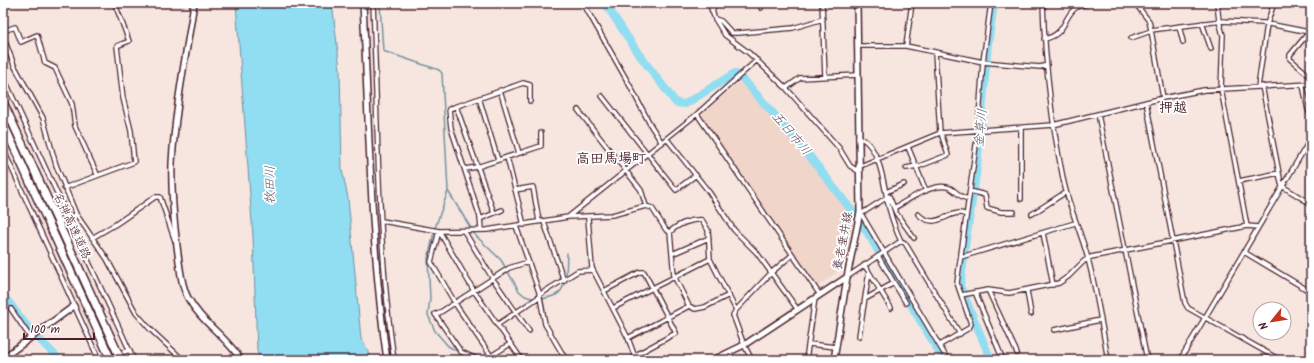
<svg xmlns="http://www.w3.org/2000/svg" width="1314" height="363" font-family="Kalam,'Klee One',sans-serif">
<rect width="100%" height="100%" fill="#f6e6df"/>
<filter id="ink" filterUnits="userSpaceOnUse"><feTurbulence type="fractalNoise" baseFrequency=".025" numOctaves="2"/><feDisplacementMap in="SourceGraphic" scale="8" xChannelSelector="R" yChannelSelector="G"/><feConvolveMatrix kernelMatrix="1 2 1 2 8 2 1 2 1" color-interpolation-filters="sRGB"/></filter>
<g filter="url(#ink)">
<path fill="#f0d5c9" d="M740 81 783 128 854 218 844 267 817 287 702 117 703 113Z"/>
<path fill="#91ddf1" stroke="#7591a2" d="M236 3H332L340 69 342 170 348 198 361 339 369 352 371 360H260L257 351 253 237Z"/>
<g fill="none" stroke-linecap="round" stroke-linejoin="round">
<path stroke="#7591a2" stroke-width="1.5" d="M380 3 383 51 439 70 442 73 448 191 435 228 428 259 430 298 428 315 435 331 448 346 473 360
M448 191 475 235 501 260 519 291 525 296 535 299
M566 277 567 253
M540 299C554 297 562 295 565 281"/>
<path stroke="#91ddf1" stroke-width="8" d="M605 3 638 53 676 103 685 104 735 73 742 78 801 145 862 224 944 360
M964 253 977 168 988 44 994 3
M964 258 960 286 991 360
M3 295 30 330 60 360"/>
<path stroke="#d4bebb" stroke-width="3.5" stroke-dasharray="3.5 2" stroke-linecap="butt" d="M46 228 59 223"/>
<defs>
<path id="street" d="M110 3H118
M373 3C378 120 377 244 394 360
M583 3 629 84 651 126 662 143
M709 3 715 19 725 35 749 53 786 88 839 148 850 166 858 171
M760 3 761 8
M822 3 825 76
M1043 3C1045 62 1051 120 1063 178 1068 206 1081 231 1088 259 1097 292 1102 327 1108 360
M1135 3 1149 21 1151 30 1221 21 1264 23 1309 32
M1217 3 1219 21 1223 35 1221 89 1247 226
M712 12 715 3
M715 19 721 21 732 33H738L793 28 823 19
M1202 23 1211 49
M1179 26 1183 42
M1151 30 1163 98
M3 31 15 27 21 42 37 35 45 63 55 68 72 104 75 126 97 174
M1310 31 1290 55V59L1311 77
M3 36 14 65 43 118 56 165 76 214 107 259 136 313 150 329 183 360
M1131 38 1151 31
M1044 39C1067 35 1063 15 1077 7 1081 5 1086 5 1089 3
M857 46H906L983 62 1040 67 1047 65
M906 46 912 3
M935 52 940 133
M3 76 134 360
M1303 85 1308 110 1311 116
M1262 86 1281 183 1282 186 1311 204
M1258 87 1267 24 1274 3
M786 88 800 78 858 75
M500 90 519 153
M602 96 676 190 696 175
M479 98 498 160
M1146 102 1185 303 1188 308 1280 360
M456 106 494 213
M578 110 641 190 646 206
M697 114 820 295
M1098 114 1147 360
M1021 128V199
M667 139 709 192 734 230 757 253 798 310
M908 147 926 191
M3 149 99 360
M507 157 524 225
M858 167 940 133 1053 125 1163 98 1204 90 1311 84
M917 167 948 155 941 133
M906 168 917 166
M465 169 477 167 541 146V133
M1239 181 1279 173
M64 188 134 162 131 131 123 98 117 46 129 41 115 4
M515 190 533 187 539 221
M970 191 985 195 987 208 1001 212H1014
M886 192 904 184
M894 208C907 201 934 181 950 188 958 192 958 197 969 199
M860 212 948 360
M861 214 889 196 896 213 914 238
M918 214C937 233 951 206 966 215
M1032 214 1066 192
M568 217 697 114 757 60
M588 218 592 268 628 338 636 360
M480 219 502 210
M63 221 76 214
M382 221 439 231 487 230 568 217 612 215 646 206 652 208 666 230 670 232 674 276 689 306 695 309 705 307 729 295
M544 222 564 281
M516 226 539 292 545 324 566 360
M481 230 480 217 451 128 449 109 523 83 530 85V101
M439 231 474 291 522 360
M439 231 431 262 458 308 491 356
M464 231 493 279 529 331
M670 232C678 224 691 219 702 220L708 230 710 259 736 310
M1043 233 1053 285
M92 238 116 224 155 197H160L175 241
M901 241 905 243 960 334
M1244 252 1311 292
M672 254 709 238
M878 256 906 303
M961 257 1075 223
M869 272 891 308
M847 277 901 241C896 231 892 219 889 208 884 189 881 144 858 137
M988 290 1017 353
M604 291 640 272H644L676 333 634 356
M1027 291 1031 314
M975 292 1003 360
M539 295 578 271 593 270
M961 295 988 290 1009 293 1059 283 1069 276 1084 261 1091 257 1247 226 1258 227
M865 299 894 283
M613 308 710 259
M11 309 30 337
M435 314 461 352 479 360
M436 315 509 268 528 262
M497 325 539 297
M1054 330 1100 320
M859 336 869 272 864 265
M628 338 689 306
M809 344 836 347
M940 345 969 328 971 324 957 283 978 131 983 62 991 3
M124 352 130 350
M485 360 510 344
M752 360 744 345 733 315 736 310 772 272 792 255
M806 360 815 298
M1180 360 1311 138"/>
<path id="secondary" d="M194 3C186 56 175 109 172 163 171 193 174 224 178 254 180 268 181 285 188 298 201 322 227 337 241 360
M363 3C369 122 370 242 387 360
M3 358 74 306
M713 360 744 345 847 277 860 212 857 3
M834 360 847 277"/>
<path id="highway" d="M3 102 121 360
M3 123 111 360"/>
</defs>
<use href="#street" stroke="#4a1f2b" stroke-width="6"/>
<use href="#secondary" stroke="#4a1f2b" stroke-width="8"/>
<use href="#highway" stroke="#4a1f2b" stroke-width="10"/>
<use href="#street" stroke="#fff" stroke-width="3.5"/>
<use href="#secondary" stroke="#fff" stroke-width="5"/>
<use href="#highway" stroke="#fff" stroke-width="7"/>
</g>
</g>
<g text-anchor="middle" dominant-baseline="central" stroke-width="3.5" stroke-linejoin="round" paint-order="stroke">
<g font-size="12" fill="#4a1f2b" stroke="#fff">
<text transform="translate(72 226) rotate(65)">名神高速道路</text>
<text transform="translate(843 241) rotate(-79)">養老垂井線</text>
</g>
<g font-size="13" font-style="italic" fill="#5f5866" stroke="#fff">
<text transform="translate(981 128) rotate(-84)">金草川</text>
<text transform="translate(791 134) rotate(50)">五日市川</text>
<text transform="translate(270 185) rotate(-90)">牧田川</text>
</g>
<g font-size="14" font-weight="bold" fill="#4a1f2b" stroke="#fff">
<text x="1173" y="108">押越</text>
<text x="611" y="159">高田馬場町</text>
</g>
</g>
<rect width="1314" height="363" fill="none" stroke="#fff" stroke-width="16"/>
<rect x="8" y="8" width="1298" height="347" fill="none" stroke="#4a1f2b" stroke-width="1.5" filter="url(#ink)"/>
<g transform="translate(1272 321) rotate(240)"><circle r="19" fill="#ffffff" stroke="#b7a5aa"/>
<path d="M0-3L7 15L0 10L-7 15Z" fill="#c8321e"/>
<text y="-6" font-size="11" font-weight="bold" text-anchor="middle" fill="#4a1f2b">N</text>
</g>
<path d="M24 333v6h70v-6" fill="none" stroke="#4a1f2b" stroke-width="2"/>
<text x="30" y="333" font-size="12" fill="#4a1f2b" stroke="#ffffff" stroke-width="3" paint-order="stroke">100 m</text>
</svg>
